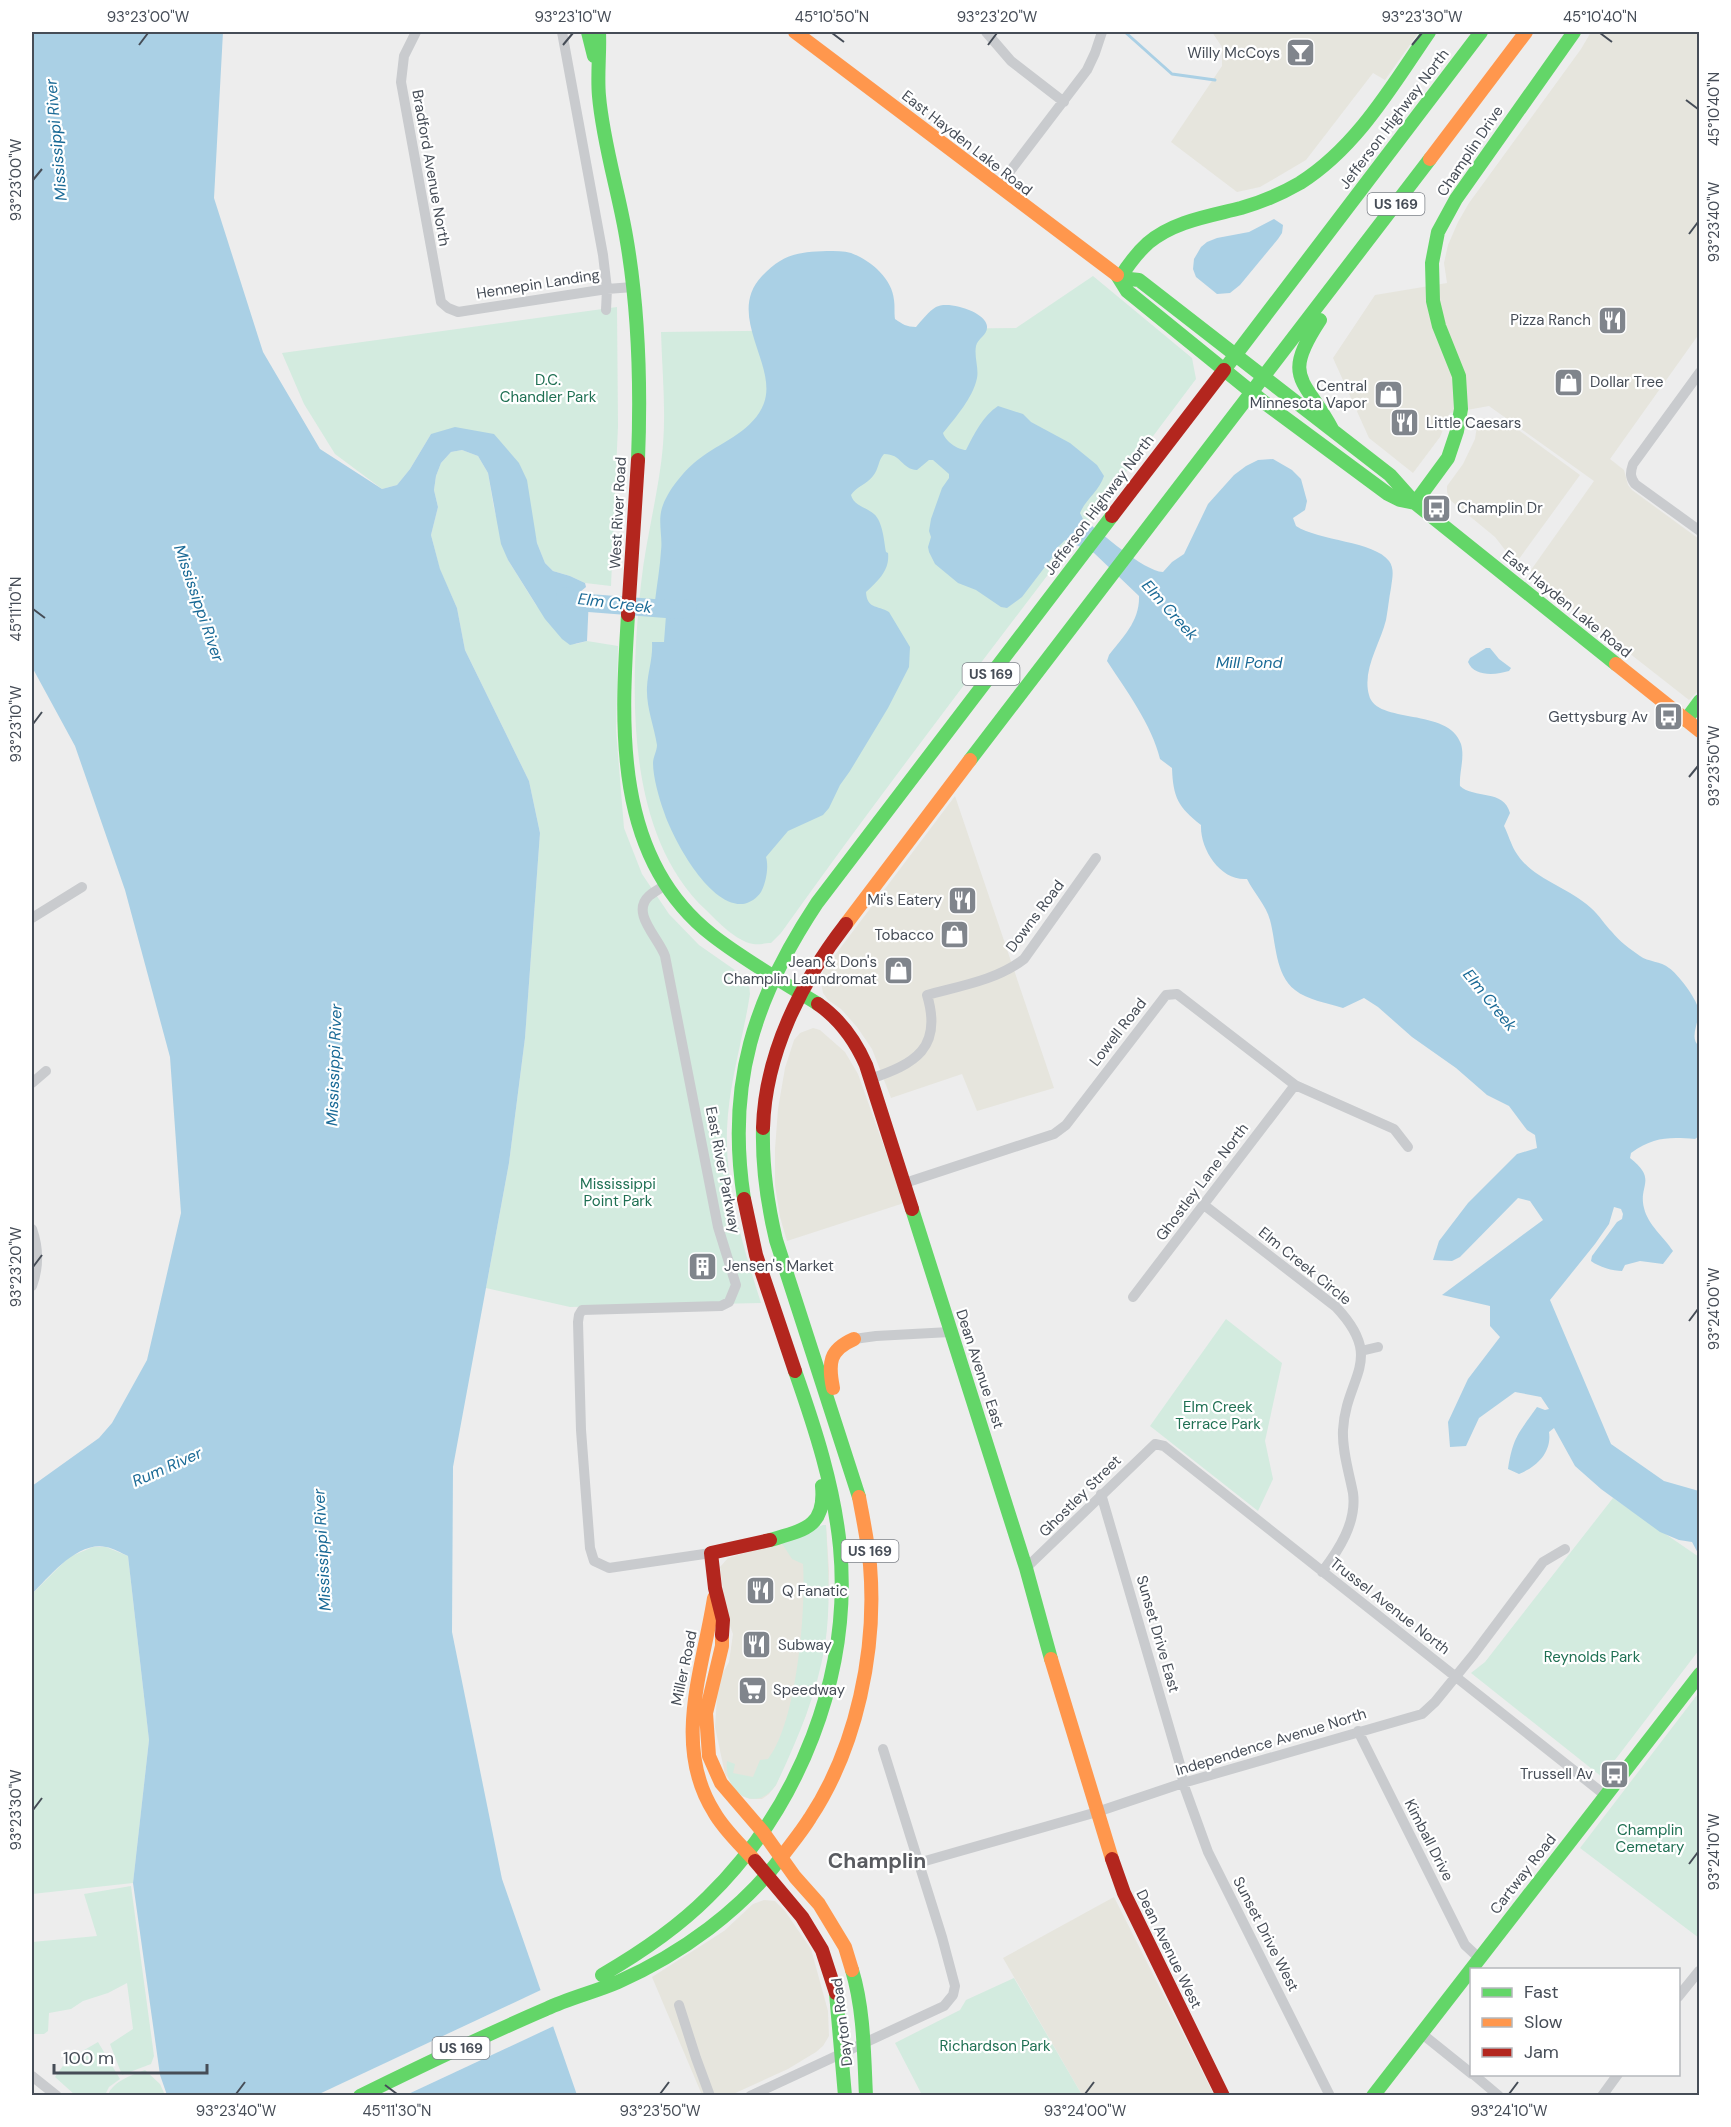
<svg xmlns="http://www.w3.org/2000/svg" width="1731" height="2127" font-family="'DM Sans',sans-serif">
<rect width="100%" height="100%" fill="#ededed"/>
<path fill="#e6e5dd" d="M1212 32H1419L1385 80 1373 73 1306 160 1260 187 1237 192 1171 142 1222 66V47Z
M1591 32H1699V334L1610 459 1624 470 1628 485 1632 490 1699 539 1700 689 1689 700 1532 577 1531 570 1594 481 1489 406 1450 413 1440 437 1413 473 1369 438 1333 358 1375 295 1447 283 1444 263 1448 245 1458 222 1469 203 1581 49Z
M1505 420 1580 475 1519 559 1509 555 1495 537 1450 500 1447 492V486L1463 464 1475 439 1477 426Z
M955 796 1054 1088 977 1111 962 1074 891 1098 872 1049 857 1027 841 1009 828 1000 823 993 821 982 823 971Z
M813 1028 820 1030 845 1052 858 1074 904 1203 787 1241 780 1217 775 1185V1149L778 1109 785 1068 794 1040 800 1033Z
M826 1525 829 1571 828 1608 825 1646 820 1665 806 1715 776 1785 769 1794 762 1799H750L742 1796 725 1774 715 1727 718 1682 729 1662 733 1634 727 1618 720 1567 728 1558 781 1542Z
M1114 1897 1214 2095H1082L1003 1958Z
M764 1900 775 1901 785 1911 811 1949 828 2011 829 2036 823 2046 816 2052 788 2069 731 2095H702L652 1977 724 1931 753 1904Z"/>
<path fill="#d3ebdf" d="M1093 276 1192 358 1196 379C1058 564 915 745 781 933L771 943C766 943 759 945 753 944 736 941 718 922 706 910 624 834 630 686 641 584 646 537 659 492 663 445 666 408 662 369 661 332L1016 328Z
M617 307 618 426 611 586 585 583 570 576 553 571 545 563 537 543 519 463 431 434 410 469 397 485 382 489 335 454 304 404 282 353Z
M462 450 478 456 488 473 494 508 508 560 536 605 576 644 587 641 618 646 616 730 624 828 642 874 669 914 699 945 742 975 749 984 750 994C743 1039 729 1083 727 1129 725 1189 743 1246 761 1303L570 1307 486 1288 509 1163 525 1038 540 833 529 781 465 650 457 608 440 570 431 535 438 507 434 490 436 476 441 463 451 452Z
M1226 1319 1282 1363 1265 1441 1273 1479 1258 1511 1150 1426Z
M1613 1498 1699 1557V1650L1602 1777 1471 1673 1485 1662Z
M823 1525H826C828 1565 831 1606 825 1645 817 1694 797 1741 776 1785 755 1815 723 1791 727 1761L735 1764 733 1773 753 1777 760 1760 768 1759C797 1722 806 1610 803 1564L792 1559 781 1542Z
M93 1547H106L128 1556 149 1740 133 1883 32 1894V1594L69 1557Z
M1697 1695 1700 1697 1699 1938 1580 1848Z
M131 1886 154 2056 151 2064 122 2075 110 2044 133 2029 127 1983 108 1993 83 2001 71 2009 49 2013 48 2031 44 2034H34L32 2045V1942L97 1936 84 1894Z
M1014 1978 1082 2095H922L895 2043 960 2010 966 2000Z
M98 2042 120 2079 109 2087 105 2095H75L55 2077 67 2060Z
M145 2070 160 2084 165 2095H108C113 2081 132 2075 145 2070Z"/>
<path fill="#aad0e5" d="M32 32H223L214 198 263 352 320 449 382 489 397 485 410 469 431 434 455 427 494 434 519 463 527 480 537 543 545 563 553 571 570 576 585 583 586 587 580 592 584 597H589L587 641 570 645 562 639 545 619 508 560 501 544 488 473 478 456 462 450 451 452 441 463 436 476 434 490 438 507 431 535 440 569 457 608 465 650 529 781 540 833 525 1038 509 1163 453 1467 452 1632 502 1879 577 2095H167L160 2075 133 1883 149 1740 128 1556C121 1553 113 1548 106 1547 77 1541 49 1577 32 1594V1486L99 1438 112 1423 147 1360 181 1213 170 1057 125 890 75 746 32 667Z
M1274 219 1283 225 1282 233 1278 239 1240 285 1230 293 1217 294 1196 277 1193 269 1194 259 1201 247 1207 242 1217 238 1249 232Z
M827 251C835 251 844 251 851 253 870 260 892 278 894 300 895 306 894 312 895 319 902 324 907 327 916 327 922 320 929 311 936 307 948 300 986 312 987 326 988 335 978 338 976 346 974 357 979 368 977 378 973 398 955 418 943 433 945 441 958 450 966 450 974 434 983 416 998 406L1023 414 1031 422 1070 443 1097 465 1104 476C1099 491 1086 499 1080 513L1083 519C1101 532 1143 571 1163 572L1172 562 1184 554 1208 504 1234 475 1246 466 1258 460 1273 459 1292 470 1301 479 1307 501 1305 510 1293 518 1296 526C1319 541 1374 541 1389 561 1395 569 1392 579 1391 588 1389 598 1388 609 1386 620 1380 644 1362 670 1369 695 1376 725 1449 707 1461 744 1465 758 1459 772 1460 786 1474 799 1504 789 1510 813L1504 826C1508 834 1511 844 1515 851 1532 880 1567 886 1591 908 1599 915 1605 925 1612 932 1619 941 1630 949 1640 956 1648 962 1661 961 1669 968 1678 974 1696 998 1698 1008 1701 1021 1688 1037 1699 1046V1136L1695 1139C1668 1137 1654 1137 1631 1153L1630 1158C1658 1180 1638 1185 1644 1208 1648 1225 1664 1237 1673 1251L1663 1264 1640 1261 1625 1265 1622 1271C1613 1271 1599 1267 1591 1261L1592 1256 1617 1222 1622 1219 1623 1214 1621 1209 1614 1207 1609 1224 1595 1244 1550 1300 1611 1444 1664 1481 1699 1491V1555L1692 1542 1679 1540 1660 1532 1601 1489 1575 1466 1554 1428 1549 1432C1552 1452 1537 1467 1519 1474L1508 1469C1513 1436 1519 1433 1537 1407L1545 1410 1549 1409 1541 1397 1515 1392 1479 1418 1466 1446 1450 1447 1448 1422 1468 1379 1500 1337 1490 1326V1306L1442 1295 1543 1220 1530 1201 1518 1198 1460 1257 1452 1261 1433 1260 1439 1241 1468 1203 1517 1154 1537 1148 1535 1135 1527 1130 1509 1106 1487 1095 1456 1068 1412 1037 1378 1007 1364 998 1343 1008C1328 1003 1307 1000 1295 990 1275 975 1276 942 1270 920 1266 905 1254 893 1247 879 1220 881 1200 849 1201 825 1178 807 1173 797 1172 768L1160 759C1152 725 1126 690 1107 661L1109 655C1123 637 1140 621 1139 596L1094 553 1065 540 1055 550 1054 555 1022 597 1007 608 1001 607 976 590 958 583 935 564 929 552 928 547 931 537 929 531 931 519 942 488 949 478V474L933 460H929L917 470C901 469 902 454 884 454 878 460 879 469 873 476 867 484 856 487 851 495 854 506 866 507 874 514 883 522 884 541 886 552L888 553C890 570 878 581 866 592 867 609 877 605 889 612L910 647 909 667 888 708 850 771 840 785 829 808 823 815 788 831 766 857C769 867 766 883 761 892 757 898 750 903 743 904 709 907 673 839 664 812 659 798 653 777 653 763 653 757 657 751 657 745 654 726 646 707 647 687 648 670 653 659 652 642H664L667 602 655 601C657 584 660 567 661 551 663 536 657 520 663 505 670 487 687 467 703 456 724 441 754 430 764 403 778 365 725 315 762 276 783 254 798 252 827 251Z
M1486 648H1490L1499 659 1511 668 1509 671C1496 675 1474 677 1468 662L1470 658Z"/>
<path fill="#ededed" d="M543 1989 556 2025 404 2096 317 2095Z"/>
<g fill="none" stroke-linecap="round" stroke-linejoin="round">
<path stroke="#aad0e5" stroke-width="3" d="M1125 32 1172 74 1215 80"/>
<path stroke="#aad0e5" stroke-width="18" d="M565 596 589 603 679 610 688 608"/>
<path stroke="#c9cbce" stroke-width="10" d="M416 32 404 56 401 82 441 302 448 308 458 312 607 289 633 287
M562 32 603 255 607 289 606 310
M986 32 1011 61 1064 102
M998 187 1087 70 1095 53 1102 32
M1700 372 1633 464C1630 473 1630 477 1635 484L1700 531
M665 885C660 889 653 892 649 896 630 913 659 938 665 956L718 1227 736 1285 729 1302 721 1306 582 1310 579 1315 578 1322 581 1430 590 1548 594 1561 609 1568 711 1553
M32 918 82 887
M870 1079C915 1064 943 1048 927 995 960 986 997 980 1024 959L1096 858
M32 1083 46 1071
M905 1183 1054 1134 1066 1125 1166 995 1177 994 1295 1085 1394 1129 1408 1147
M1204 1205 1336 1307C1386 1360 1346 1376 1343 1430 1342 1451 1349 1472 1353 1493 1357 1522 1339 1550 1322 1572
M32 1229C39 1249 39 1267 32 1286
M1133 1297 1295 1085
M854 1339 876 1336 950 1332
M1361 1351 1378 1347
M1101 1494 1181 1768 1183 1783 1208 1852 1330 2096
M1026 1568 1155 1444 1164 1446 1605 1795
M1358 1731 1465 1945 1479 1958
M918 1863 1097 1812 1183 1783 1422 1714 1435 1702 1474 1654 1543 1562 1565 1549
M1678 1997 1699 1971
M679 2005 696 2058 710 2096
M1421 2033 1472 2074
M1473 2074 1499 2096
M32 2076 57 2096
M750 2096 944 2006 953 1995 955 1986 942 1937 883 1749
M1602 2096 1618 2074"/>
<path stroke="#63d668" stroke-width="14" d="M588 32 594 56
M599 32C600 53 597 75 599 96 603 143 618 189 626 236 639 310 641 385 638 460
M1117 275 1127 291 1265 403 1388 494 1400 500 1415 503
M1120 278 1139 280 1390 475 1415 503 1616 664
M1120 278C1128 265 1137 253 1148 243 1174 221 1210 216 1241 208 1262 202 1281 194 1300 183 1357 147 1392 86 1429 32
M1320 320C1281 379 1304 377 1332 429
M1224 370 1481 32
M1415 503 1448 458 1457 431 1461 409 1459 376 1439 326 1433 301 1432 263 1438 232 1456 199 1574 32
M628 615C621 726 613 858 712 935 744 960 783 982 818 1004
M1686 720 1700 701
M970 760 1430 159
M763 1128C762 1167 767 1202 776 1240L859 1497
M744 1199C726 1084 754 998 817 903L1112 516
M912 1209 1026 1568 1051 1659
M770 1540C804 1530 826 1527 822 1486
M852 1970C864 2009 864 2055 866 2096
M602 1975C640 1953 676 1929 708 1897 799 1808 852 1675 840 1547 834 1486 815 1428 795 1371
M836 1993 845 2096
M360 2096C421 2066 483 2036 546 2009 569 1998 595 1992 618 1982 681 1954 742 1910 783 1855
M1373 2096 1700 1674"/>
<path stroke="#ff974d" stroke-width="14" d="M795 32 1117 275
M1430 159 1526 32
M1616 664 1700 731
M846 924 970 760
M833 1388C828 1363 829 1350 854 1339
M714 1598C703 1669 672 1745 714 1812 724 1830 741 1845 755 1861
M722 1635V1646L706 1713 709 1756 721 1783 763 1832 795 1877 819 1904 845 1947 852 1970
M1051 1659 1112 1859
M783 1855C792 1843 802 1831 810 1818 857 1747 877 1649 870 1565 868 1542 863 1519 859 1497"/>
<path stroke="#b3261e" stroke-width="14" d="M1112 516 1224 370
M628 615 638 460
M818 1004C841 1020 855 1040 866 1065L912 1209
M763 1128C765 1054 801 982 846 924
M744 1199 756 1255 795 1371
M722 1635 723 1620 715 1588 711 1553 770 1540
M1112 1859 1124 1893 1223 2096
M755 1861 802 1917 822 1950 836 1993"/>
</g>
<path fill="none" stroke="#464d57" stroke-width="2" d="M832 33 844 42M1600 33 1612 42M139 45 148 33M563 45 573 33M988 45 997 33M1412 45 1422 33M1686 100 1698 109M33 180 42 169M1689 234 1698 222M33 609 45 618M33 724 42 712M1689 777 1698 766M33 1267 42 1255M1689 1321 1698 1309M33 1810 42 1798M1689 1864 1698 1852M385 2085 397 2094M236 2094 245 2082M660 2094 669 2082M1085 2094 1094 2082M1509 2094 1518 2082"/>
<defs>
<symbol id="bar-square" viewBox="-11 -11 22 22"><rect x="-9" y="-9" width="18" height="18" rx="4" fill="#80858c" stroke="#fff"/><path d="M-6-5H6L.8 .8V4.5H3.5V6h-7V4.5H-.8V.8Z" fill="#fff"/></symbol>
<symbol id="restaurant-square" viewBox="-11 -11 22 22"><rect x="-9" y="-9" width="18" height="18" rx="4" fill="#80858c" stroke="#fff"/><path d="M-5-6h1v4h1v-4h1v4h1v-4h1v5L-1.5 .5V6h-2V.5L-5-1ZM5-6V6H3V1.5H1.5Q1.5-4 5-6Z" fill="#fff"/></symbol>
<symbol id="shop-square" viewBox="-11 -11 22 22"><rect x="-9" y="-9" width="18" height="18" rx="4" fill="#80858c" stroke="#fff"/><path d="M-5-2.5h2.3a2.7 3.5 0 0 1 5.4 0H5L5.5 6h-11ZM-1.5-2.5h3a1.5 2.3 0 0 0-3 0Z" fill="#fff"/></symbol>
<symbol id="bus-square" viewBox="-11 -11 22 22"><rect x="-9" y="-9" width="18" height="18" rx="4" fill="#80858c" stroke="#fff"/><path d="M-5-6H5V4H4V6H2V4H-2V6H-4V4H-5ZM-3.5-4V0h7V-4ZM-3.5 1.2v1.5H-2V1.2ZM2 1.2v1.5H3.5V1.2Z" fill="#fff"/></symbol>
<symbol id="building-square" viewBox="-11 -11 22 22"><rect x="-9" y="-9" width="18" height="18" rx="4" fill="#80858c" stroke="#fff"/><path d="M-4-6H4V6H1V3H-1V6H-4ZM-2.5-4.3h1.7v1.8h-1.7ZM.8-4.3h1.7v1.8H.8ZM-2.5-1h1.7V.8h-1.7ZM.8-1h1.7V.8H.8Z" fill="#fff"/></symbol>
<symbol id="supermarket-square" viewBox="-11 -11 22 22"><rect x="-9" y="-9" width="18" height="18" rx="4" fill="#80858c" stroke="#fff"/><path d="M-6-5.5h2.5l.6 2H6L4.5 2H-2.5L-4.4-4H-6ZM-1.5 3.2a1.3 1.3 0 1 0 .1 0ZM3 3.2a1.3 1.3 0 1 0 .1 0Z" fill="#fff"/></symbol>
</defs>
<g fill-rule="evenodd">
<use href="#bar-square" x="1284" y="36" width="33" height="33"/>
<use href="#restaurant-square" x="1596" y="304" width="33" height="33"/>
<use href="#shop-square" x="1552" y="366" width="33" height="33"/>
<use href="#shop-square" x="1372" y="378" width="33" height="33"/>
<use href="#restaurant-square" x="1388" y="406" width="33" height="33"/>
<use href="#bus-square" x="1420" y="492" width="33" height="33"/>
<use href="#bus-square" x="1652" y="700" width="33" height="33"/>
<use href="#restaurant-square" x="946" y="884" width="33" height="33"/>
<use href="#shop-square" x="938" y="918" width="33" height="33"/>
<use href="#shop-square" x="882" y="954" width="33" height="33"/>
<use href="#building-square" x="686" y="1250" width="33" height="33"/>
<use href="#restaurant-square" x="744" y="1574" width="33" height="33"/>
<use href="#restaurant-square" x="740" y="1628" width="33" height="33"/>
<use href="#supermarket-square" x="736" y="1674" width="33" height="33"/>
<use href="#bus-square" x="1598" y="1758" width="33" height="33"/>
</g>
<g text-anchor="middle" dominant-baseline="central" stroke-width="4.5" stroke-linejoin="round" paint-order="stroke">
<g fill="#fff" stroke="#7e8289" stroke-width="1.5">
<rect x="1367.5" y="193" width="57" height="22" rx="4.5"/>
<rect x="962.5" y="663" width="57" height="22" rx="4.5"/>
<rect x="841.5" y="1540" width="57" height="22" rx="4.5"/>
<rect x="432.5" y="2037" width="57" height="22" rx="4.5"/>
</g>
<g font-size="14" font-weight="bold" fill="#464d57">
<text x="1396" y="204">US 169</text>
<text x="991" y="674">US 169</text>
<text x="870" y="1551">US 169</text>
<text x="461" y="2048">US 169</text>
</g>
<g font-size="15" fill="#464d57" stroke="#fff" text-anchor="end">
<text x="1280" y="53">Willy McCoys</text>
<text x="1591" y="320">Pizza Ranch</text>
<text x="1590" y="382" text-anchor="start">Dollar Tree</text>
<text x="1367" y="386">Central<tspan x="1367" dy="17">Minnesota Vapor</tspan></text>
<text x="1426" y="423" text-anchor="start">Little Caesars</text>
<text x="1457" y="508" text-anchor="start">Champlin Dr</text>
<text x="1648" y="717">Gettysburg Av</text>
<text x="942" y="900">Mi's Eatery</text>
<text x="934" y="935">Tobacco</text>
<text x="877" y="962">Jean &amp; Don's<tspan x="877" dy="17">Champlin Laundromat</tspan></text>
<text x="724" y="1266" text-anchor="start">Jensen's Market</text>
<text x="782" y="1591" text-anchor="start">Q Fanatic</text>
<text x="778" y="1645" text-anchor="start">Subway</text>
<text x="773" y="1690" text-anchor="start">Speedway</text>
<text x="1593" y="1774">Trussell Av</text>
</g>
<g font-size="15" fill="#464d57" stroke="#fff">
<text transform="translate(1394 119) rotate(-53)">Jefferson Highway North</text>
<text transform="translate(967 143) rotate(38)">East Hayden Lake Road</text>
<text transform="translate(1470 151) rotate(-56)">Champlin Drive</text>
<text transform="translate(431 168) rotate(80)">Bradford Avenue North</text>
<text transform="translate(538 284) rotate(-9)">Hennepin Landing</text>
<text transform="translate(1099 505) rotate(-53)">Jefferson Highway North</text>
<text transform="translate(618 513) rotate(-87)">West River Road</text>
<text transform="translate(1567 604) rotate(39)">East Hayden Lake Road</text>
<text transform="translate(1035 916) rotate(-53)">Downs Road</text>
<text transform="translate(1118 1032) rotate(-52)">Lowell Road</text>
<text transform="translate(723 1170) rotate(79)">East River Parkway</text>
<text transform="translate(1202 1182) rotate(-53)">Ghostley Lane North</text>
<text transform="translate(1305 1266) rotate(39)">Elm Creek Circle</text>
<text transform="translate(980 1369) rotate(72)">Dean Avenue East</text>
<text transform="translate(1080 1496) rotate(-45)">Ghostley Street</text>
<text transform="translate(1390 1606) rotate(38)">Trussel Avenue North</text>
<text transform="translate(1158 1634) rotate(74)">Sunset Drive East</text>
<text transform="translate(684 1668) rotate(-78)">Miller Road</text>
<text transform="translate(1271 1742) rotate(-17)">Independence Avenue North</text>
<text transform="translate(1429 1840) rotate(63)">Kimball Drive</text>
<text transform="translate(1523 1874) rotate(-52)">Cartway Road</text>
<text transform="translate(1266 1934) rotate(63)">Sunset Drive West</text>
<text transform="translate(1169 1949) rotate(64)">Dean Avenue West</text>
<text transform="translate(842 2022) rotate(-97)">Dayton Road</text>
</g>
<g font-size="15" fill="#1f7053" stroke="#fff">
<text x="548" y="380">D.C.<tspan x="548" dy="17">Chandler Park</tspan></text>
<text x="618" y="1184">Mississippi<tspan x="618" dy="17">Point Park</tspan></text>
<text x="1218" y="1407">Elm Creek<tspan x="1218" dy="17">Terrace Park</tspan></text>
<text x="1592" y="1657">Reynolds Park</text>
<text x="1650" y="1830">Champlin<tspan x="1650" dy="17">Cemetary</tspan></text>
<text x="995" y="2046">Richardson Park</text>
</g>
<g font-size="16" font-style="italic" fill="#1a6a96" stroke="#fff">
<text transform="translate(56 140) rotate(-95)">Mississippi River</text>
<text transform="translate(199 603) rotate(71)">Mississippi River</text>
<text transform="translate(615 603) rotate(7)">Elm Creek</text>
<text transform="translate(1170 610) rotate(48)">Elm Creek</text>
<text x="1249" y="662">Mill Pond</text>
<text transform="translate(1490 1000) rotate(51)">Elm Creek</text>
<text transform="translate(334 1065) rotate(-88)">Mississippi River</text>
<text transform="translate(167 1467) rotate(-24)">Rum River</text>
<text transform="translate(322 1550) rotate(-93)">Mississippi River</text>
</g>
<g font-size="21" font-weight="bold" fill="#595b60" stroke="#fff">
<text x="877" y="1861">Champlin</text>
</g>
</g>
<rect width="1731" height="2127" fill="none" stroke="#ffffff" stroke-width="66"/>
<rect x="1470" y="1968" width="210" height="108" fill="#ffffff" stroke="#b5b8bc" stroke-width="1.5"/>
<rect x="1482" y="1988" width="30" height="9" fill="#63d668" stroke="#b5b8bc" stroke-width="1.5"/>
<text x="1524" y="1998" font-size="18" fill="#464d57">Fast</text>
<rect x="1482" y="2018" width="30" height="9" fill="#ff974d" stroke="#b5b8bc" stroke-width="1.5"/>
<text x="1524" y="2028" font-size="18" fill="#464d57">Slow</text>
<rect x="1482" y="2048" width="30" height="9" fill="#b3261e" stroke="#b5b8bc" stroke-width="1.5"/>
<text x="1524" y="2058" font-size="18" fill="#464d57">Jam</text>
<path d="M54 2064v9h153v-9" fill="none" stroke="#464d57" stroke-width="3"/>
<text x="63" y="2064" font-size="18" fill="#464d57" stroke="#ffffff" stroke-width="4.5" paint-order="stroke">100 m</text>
<rect x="33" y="33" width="1665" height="2061" fill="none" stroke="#464d57" stroke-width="2"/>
<g font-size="15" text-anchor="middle" fill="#464d57">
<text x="148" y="22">93°23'00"W</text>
<text x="573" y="22">93°23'10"W</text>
<text x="832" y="22">45°10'50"N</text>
<text x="997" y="22">93°23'20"W</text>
<text x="1422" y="22">93°23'30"W</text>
<text x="1600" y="22">45°10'40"N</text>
<text transform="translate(1714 109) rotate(-90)" y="5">45°10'40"N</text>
<text transform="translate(16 180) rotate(-90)" y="5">93°23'00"W</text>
<text transform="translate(1714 222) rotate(-90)" y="5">93°23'40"W</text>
<text transform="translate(16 609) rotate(-90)" y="5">45°11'10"N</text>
<text transform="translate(16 724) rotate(-90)" y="5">93°23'10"W</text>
<text transform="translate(1714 766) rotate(-90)" y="5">93°23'50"W</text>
<text transform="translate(16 1267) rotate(-90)" y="5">93°23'20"W</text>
<text transform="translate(1714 1309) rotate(-90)" y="5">93°24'00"W</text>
<text transform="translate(16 1810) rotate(-90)" y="5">93°23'30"W</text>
<text transform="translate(1714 1852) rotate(-90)" y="5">93°24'10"W</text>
<text x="236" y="2116">93°23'40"W</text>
<text x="397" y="2116">45°11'30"N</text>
<text x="660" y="2116">93°23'50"W</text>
<text x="1085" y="2116">93°24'00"W</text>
<text x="1509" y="2116">93°24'10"W</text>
</g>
</svg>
